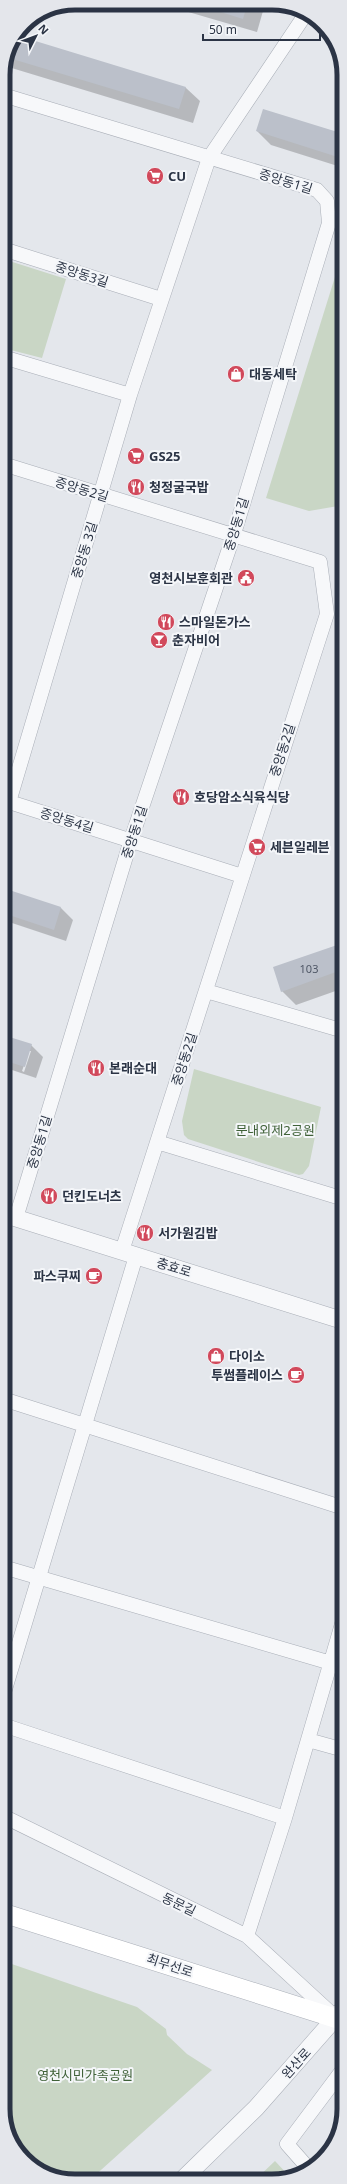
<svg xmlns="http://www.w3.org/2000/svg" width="347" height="2184" font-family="'Noto Sans','Noto Sans KR',sans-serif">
<rect width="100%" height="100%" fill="#e4e7ec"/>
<path fill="#c9d6c5" d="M344 248V347L339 364 344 365V505L309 511 266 498Z
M3 259 66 279 42 358 3 348Z
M194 1069 321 1107 309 1166 303 1174 299 1175 188 1139 184 1135 182 1121Z
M3 1961 137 2007 166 2029 167 2035 187 2054 212 2070 91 2179H57L21 2156 3 2114Z
M275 2161 290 2177 277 2181H254Z"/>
<path fill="#0003" fill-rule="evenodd" d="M161 4 257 5 263 11 257 32Z
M18 37 186 88 200 101 193 123 5 66Z
M257 131 344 135V168L271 145Z
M3 889 61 908 73 920 66 941 3 920Z
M339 945 344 950V988L296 1005 282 991Z
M3 1036 31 1045 43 1057 36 1078 3 1067ZM29 1051H31L24 1072 22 1071Z"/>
<path fill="#bbc0ca" d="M209 4 241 5H247L243 19 208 8Z
M19 36 186 87 179 109 9 58Z
M263 109 344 134V159L256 131Z
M3 888 61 907 54 930 3 913Z
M340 944 344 956V969L281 992 273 967Z
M3 1035 32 1044 25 1067 3 1060Z"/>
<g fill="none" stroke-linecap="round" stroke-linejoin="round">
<defs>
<path id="minor" d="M3 95 317 190 327 201 329 223 233 537 131 840 16 1218
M3 249 161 299
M3 357 130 395
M3 464 320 562 327 614 122 1251
M3 800 242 876
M9 802 130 395 209 158 305 15
M206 991 344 1031
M157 1142 344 1199
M3 1399 344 1508
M3 1567 331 1663
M3 1696 136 1256
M3 1725 285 1818
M308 1740 344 1750
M3 1816 247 1936 334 2016
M247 1936 285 1818 344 1617
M309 2169 287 2144 344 2068"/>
<path id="tertiary" d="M3 1214 344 1321
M182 2180 256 2108 344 2008"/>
<path id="secondary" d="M3 1913 344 2021"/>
</defs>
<use href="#minor" stroke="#a9aeb7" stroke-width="15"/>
<use href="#tertiary" stroke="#a9aeb7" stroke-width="18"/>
<use href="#secondary" stroke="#a9aeb7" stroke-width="20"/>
<use href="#minor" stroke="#f7f8fa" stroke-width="14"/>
<use href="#tertiary" stroke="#f7f8fa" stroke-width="17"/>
<use href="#secondary" stroke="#fff" stroke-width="19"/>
</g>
<defs>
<symbol id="supermarket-disc" viewBox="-11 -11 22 22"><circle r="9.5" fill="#d1495b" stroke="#f4f6f9"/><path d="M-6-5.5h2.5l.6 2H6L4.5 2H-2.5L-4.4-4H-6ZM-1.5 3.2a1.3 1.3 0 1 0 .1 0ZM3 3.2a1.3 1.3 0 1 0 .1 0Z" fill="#fff"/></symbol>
<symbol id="shop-disc" viewBox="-11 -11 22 22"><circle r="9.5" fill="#d1495b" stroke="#f4f6f9"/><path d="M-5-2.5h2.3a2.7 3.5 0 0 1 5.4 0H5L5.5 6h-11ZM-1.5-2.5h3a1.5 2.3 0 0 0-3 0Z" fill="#fff"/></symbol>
<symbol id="restaurant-disc" viewBox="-11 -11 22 22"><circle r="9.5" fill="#d1495b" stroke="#f4f6f9"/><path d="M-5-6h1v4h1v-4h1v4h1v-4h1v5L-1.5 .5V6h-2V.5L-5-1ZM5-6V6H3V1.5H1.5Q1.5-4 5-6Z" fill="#fff"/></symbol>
<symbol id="civic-disc" viewBox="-11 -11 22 22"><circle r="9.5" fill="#d1495b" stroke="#f4f6f9"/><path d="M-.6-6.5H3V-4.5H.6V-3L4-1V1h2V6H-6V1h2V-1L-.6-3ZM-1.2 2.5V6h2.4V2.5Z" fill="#fff"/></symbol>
<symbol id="bar-disc" viewBox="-11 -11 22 22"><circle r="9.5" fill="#d1495b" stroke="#f4f6f9"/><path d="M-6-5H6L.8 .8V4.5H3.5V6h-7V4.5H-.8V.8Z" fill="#fff"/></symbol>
<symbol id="cafe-disc" viewBox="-11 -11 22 22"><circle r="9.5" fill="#d1495b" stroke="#f4f6f9"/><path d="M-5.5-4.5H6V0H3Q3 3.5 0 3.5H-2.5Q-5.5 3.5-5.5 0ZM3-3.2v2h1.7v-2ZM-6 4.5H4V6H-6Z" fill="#fff"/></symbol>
</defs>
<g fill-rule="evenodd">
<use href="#supermarket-disc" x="145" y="166" width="20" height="20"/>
<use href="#shop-disc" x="226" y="364" width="20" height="20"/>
<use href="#supermarket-disc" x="126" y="446" width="20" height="20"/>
<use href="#restaurant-disc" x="126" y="477" width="20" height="20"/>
<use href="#civic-disc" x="236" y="568" width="20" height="20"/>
<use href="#restaurant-disc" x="156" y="612" width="20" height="20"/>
<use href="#bar-disc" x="149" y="630" width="20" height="20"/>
<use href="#restaurant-disc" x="171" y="787" width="20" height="20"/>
<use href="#supermarket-disc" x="247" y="837" width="20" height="20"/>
<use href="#restaurant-disc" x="86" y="1058" width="20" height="20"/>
<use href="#restaurant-disc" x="39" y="1186" width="20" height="20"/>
<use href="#restaurant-disc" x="135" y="1223" width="20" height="20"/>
<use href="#cafe-disc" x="84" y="1266" width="20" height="20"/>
<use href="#shop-disc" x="206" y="1346" width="20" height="20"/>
<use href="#cafe-disc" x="286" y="1365" width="20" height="20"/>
</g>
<g text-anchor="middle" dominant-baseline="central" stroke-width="4" stroke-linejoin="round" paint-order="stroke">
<g font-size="11" fill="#4f5766">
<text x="309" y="968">103</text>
</g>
<g font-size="13" font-weight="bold" fill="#2b3445" stroke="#f4f6f9" text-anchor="start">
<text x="168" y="176">CU</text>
<text x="249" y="374">대동세탁</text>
<text x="149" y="456">GS25</text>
<text x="149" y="487">청정굴국밥</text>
<text x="233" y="578" text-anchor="end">영천시보훈회관</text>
<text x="179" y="622">스마일돈가스</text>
<text x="172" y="640">춘자비어</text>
<text x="194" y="797">호당암소식육식당</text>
<text x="270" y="847">세븐일레븐</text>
<text x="109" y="1068">본래순대</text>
<text x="62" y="1196">던킨도너츠</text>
<text x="158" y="1233">서가원김밥</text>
<text x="81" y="1276" text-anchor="end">파스쿠찌</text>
<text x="229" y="1356">다이소</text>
<text x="283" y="1375" text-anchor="end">투썸플레이스</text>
</g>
<g font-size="13" fill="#2b3445" stroke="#f4f6f9">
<text transform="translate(286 181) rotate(17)">중앙동1길</text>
<text transform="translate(82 274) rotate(18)">중앙동3길</text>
<text transform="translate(82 489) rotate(17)">중앙동2길</text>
<text transform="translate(236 524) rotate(-73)">중앙동1길</text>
<text transform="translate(84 550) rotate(-73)">중앙동 3길</text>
<text transform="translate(282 750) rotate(-72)">중앙동2길</text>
<text transform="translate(67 820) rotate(17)">중앙동4길</text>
<text transform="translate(134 832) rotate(-72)">중앙동1길</text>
<text transform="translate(184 1059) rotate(-72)">중앙동2길</text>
<text transform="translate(39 1142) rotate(-73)">중앙동1길</text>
<text transform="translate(174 1267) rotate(17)">충효로</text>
<text transform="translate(179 1904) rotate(26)">동문길</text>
<text transform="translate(170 1965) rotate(18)">최무선로</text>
<text transform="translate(296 2063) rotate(-48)">완산로</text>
</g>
<g font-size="13" fill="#3f6138" stroke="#f4f6f9">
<text x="275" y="1130">문내외제2공원</text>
<text x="85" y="2075">영천시민가족공원</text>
</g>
</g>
<path d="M0 0H347V2184H0ZM75 10H272A65 65 0 0 1 337 75V2109A65 65 0 0 1 272 2174H75A65 65 0 0 1 10 2109V75A65 65 0 0 1 75 10Z" fill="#e4e6eb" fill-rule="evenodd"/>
<path fill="none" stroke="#2b3445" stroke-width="5" d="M75 10H272A65 65 0 0 1 337 75V2109A65 65 0 0 1 272 2174H75A65 65 0 0 1 10 2109V75A65 65 0 0 1 75 10Z"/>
<g transform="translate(36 36) rotate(48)" stroke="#f4f6f9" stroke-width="3" paint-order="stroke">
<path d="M0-3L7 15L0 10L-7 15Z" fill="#2b3445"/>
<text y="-6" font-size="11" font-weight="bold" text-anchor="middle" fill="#2b3445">N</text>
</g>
<path d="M203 34v6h117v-6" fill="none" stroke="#2b3445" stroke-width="2"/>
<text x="209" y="34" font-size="12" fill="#2b3445" stroke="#f4f6f9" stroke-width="3" paint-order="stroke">50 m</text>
</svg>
